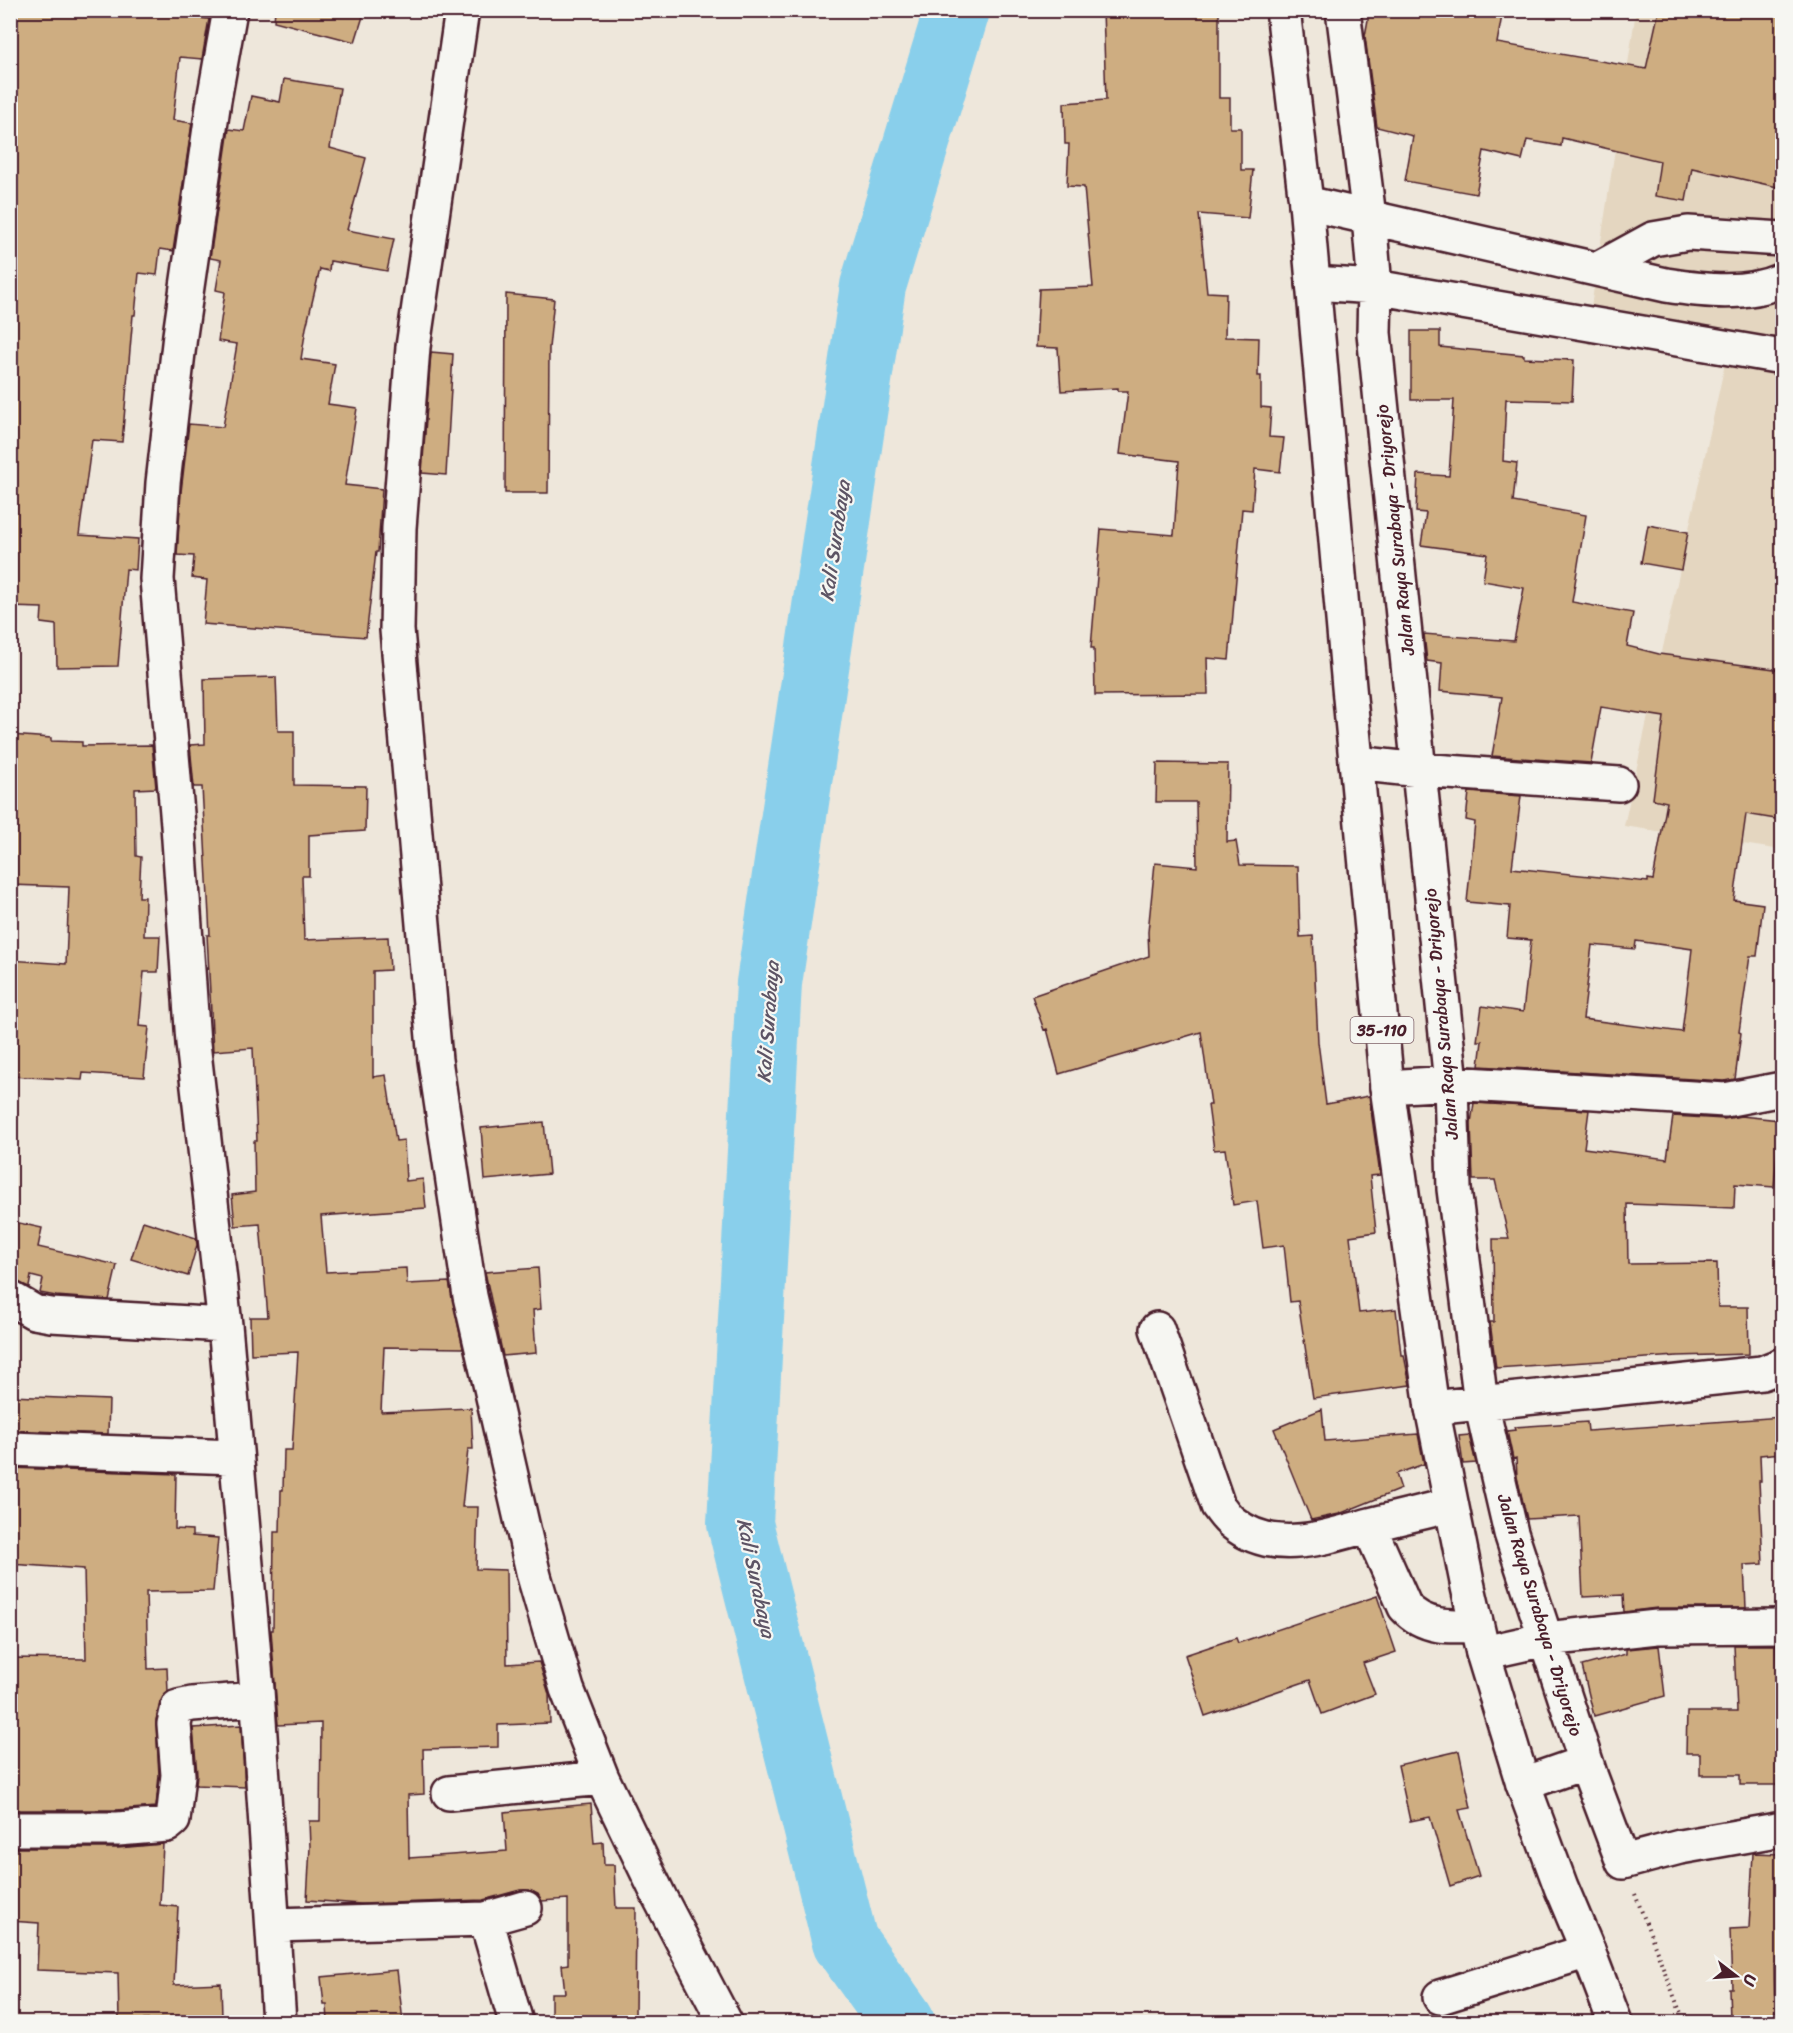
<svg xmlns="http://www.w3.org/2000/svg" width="1793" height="2033" font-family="Sriracha,sans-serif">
<rect width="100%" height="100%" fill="#eee7db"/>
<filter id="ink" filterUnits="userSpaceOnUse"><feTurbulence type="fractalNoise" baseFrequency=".0167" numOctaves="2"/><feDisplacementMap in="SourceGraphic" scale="12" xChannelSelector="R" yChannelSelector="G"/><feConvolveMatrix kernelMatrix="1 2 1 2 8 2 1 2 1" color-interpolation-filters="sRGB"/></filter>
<g filter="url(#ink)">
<path fill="#e4d6c0" d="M1636 11H1782V850L1624 826 1728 350 1591 307Z"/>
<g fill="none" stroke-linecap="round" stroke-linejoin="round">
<path stroke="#89cfeb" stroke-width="66" d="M902 2022 845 1942 740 1524 769 983 873 286 957 10"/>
</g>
<path fill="#cead81" stroke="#4a1f2b" stroke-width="1.5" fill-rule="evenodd" d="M10 10H116L209 19 202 59 180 57 173 120 192 123 173 251 160 249 157 275 139 273 135 315H133L122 442 92 440 79 535 138 539 136 570 126 569 118 666 57 667 56 625 41 623 42 608 10 607V214H14L16 139 10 138Z
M275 10H365L355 42 274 21Z
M1103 10H1219V98H1230V128H1241V170H1253L1248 218 1199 214 1207 292 1226 293 1225 337 1259 338 1258 376H1261V407L1271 408 1269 437 1284 438 1280 472 1255 469 1252 510 1242 509 1229 660 1207 658 1208 694 1095 695 1094 648H1091L1101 529 1174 535 1179 461 1120 454 1128 391H1118V388L1061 391 1058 348 1036 347 1039 289 1093 287 1084 187 1067 186 1069 144H1065L1064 103 1106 100Z
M1380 10H1503L1497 43 1646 69 1659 10H1782V188L1692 168 1686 201 1655 196 1660 161 1562 138 1561 146 1527 140 1522 160 1484 151 1476 194 1405 181 1413 136 1377 127 1365 36 1369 14 1379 16Z
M284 79 340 88 330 148 366 158 347 230 394 239 387 271 330 261 329 271 320 269 306 328 301 359 335 364 328 404 357 408 345 485 382 489 378 552H376L366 637 203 624 207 580 192 578 194 556 177 555 181 492 189 424 223 427 237 344 218 341 225 292 216 290 221 260 210 258 229 129 244 131 251 96 280 102Z
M506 294 554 299 549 348 548 493H505Z
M1411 331H1440V347L1524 355V358L1574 360 1572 401 1506 399 1503 461 1517 463 1513 502 1586 515 1572 602 1633 613 1627 646 1659 654 1782 670V820L1746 814 1734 900 1763 904 1757 956H1750L1739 1032 1741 1033 1735 1079 1724 1081 1479 1066 1482 1041H1477L1482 1006 1523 1012 1531 940 1507 938 1510 906 1467 902 1475 822 1466 820 1469 792 1521 796 1512 868 1648 882V879L1653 880 1667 802 1653 799 1664 717 1601 707 1591 763 1492 756 1502 697 1440 691 1442 663 1427 661 1424 634 1514 641 1524 588 1483 581 1487 554 1421 545 1426 513 1416 512 1418 474 1449 476 1454 400H1411ZM1636 941 1692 949 1682 1032 1583 1019 1592 945 1635 949Z
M431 352 453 354 446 475 422 473Z
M1648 525 1688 532 1681 570 1641 563Z
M276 677 278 731H294V785L366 786 365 831 309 835V876H302L304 940 388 937 390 970 373 971V1077L386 1075 396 1141 404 1140 406 1181 423 1179 426 1208 321 1216 326 1272 406 1268 407 1284 449 1282 463 1348 384 1347 381 1412 471 1408 473 1449H468L462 1507H478L476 1569 506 1570 507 1664 539 1662 549 1694 550 1723 498 1725V1747L423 1749 424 1794 408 1795 409 1858 507 1851 504 1812 591 1804 594 1843 603 1842 604 1865H614L616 1908H636L635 2016 592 2022H551V1993H565L562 1965 568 1964V1899L542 1901 538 1894 529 1890H520L483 1900 361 1904 307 1900 310 1847 309 1821H320L321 1723 278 1725 271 1630H273L274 1532H280L281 1490H283L284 1450H292L298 1352 251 1354 250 1317H268L260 1224 235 1226 232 1195 255 1192 254 1141H257L253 1048 213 1051 207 935H210L202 787H194L190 745 205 744 204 679Z
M10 735 51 738V741L82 742V746L152 745 156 788 135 789 136 856 141 857 139 897H145L144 936H160L158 972H144L139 1026 149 1027 144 1077 83 1073 82 1080 10 1076V960L66 964 69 887 10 885Z
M1157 763 1228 764 1227 842 1236 841 1240 865 1298 866 1300 937 1313 936 1318 1042 1326 1104 1369 1096 1380 1175 1370 1176 1376 1232 1350 1236 1359 1313 1396 1309 1401 1355H1404L1410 1385 1313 1398 1298 1301 1290 1302 1284 1245 1263 1248 1257 1201 1233 1205 1225 1149 1214 1150 1208 1105H1211L1201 1032 1059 1074 1047 1029 1044 1030 1032 996 1149 956 1148 932 1155 863 1197 867 1196 802H1156Z
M1474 1103 1589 1110 1584 1148 1667 1159 1673 1116 1724 1119 1741 1116 1780 1120 1774 1187 1735 1184 1734 1208 1627 1204 1628 1264 1717 1263 1718 1307H1748L1749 1354 1677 1356 1496 1368 1490 1322H1494L1493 1239H1509L1495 1180H1473L1471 1123Z
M544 1122 549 1174 485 1180 481 1128Z
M10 1221 42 1228 38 1247 117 1265 109 1300 56 1296 40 1293 43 1279 31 1276 29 1287 10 1279Z
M143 1221 196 1238 197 1245 188 1276 131 1259Z
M538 1268 541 1309 533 1310 536 1353 503 1356 485 1272Z
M10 1396 109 1400 108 1434 10 1430Z
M1322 1409 1325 1441 1418 1434 1424 1464 1396 1474 1401 1489 1339 1514 1311 1520 1274 1429Z
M1782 1417V1453L1760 1455 1761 1481H1759L1763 1564 1744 1565 1746 1608H1657L1624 1612 1623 1595 1583 1597 1579 1516 1527 1519 1517 1477 1516 1458 1513 1459 1507 1431 1515 1430 1514 1427 1587 1422 1588 1431Z
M1469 1435 1476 1463 1463 1464 1459 1436Z
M10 1468 176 1474 175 1529 192 1530V1536L218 1538 213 1591 146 1592 148 1669 167 1668 168 1692 160 1702 156 1720 159 1775 156 1807 117 1810H10V1658L86 1659 84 1569 10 1564Z
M1377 1596 1396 1652 1363 1663 1375 1694 1322 1714 1310 1680 1205 1716 1185 1655 1236 1638 1238 1643Z
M1734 1645H1776L1782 1785H1740V1775H1700V1753H1686L1687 1712H1737Z
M1659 1646 1665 1696 1594 1716 1582 1666 1626 1654V1649Z
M241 1725 245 1787 196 1785 197 1774 193 1728Z
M1459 1751 1471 1808 1459 1810 1479 1876 1450 1886 1430 1817 1410 1821 1398 1765Z
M163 1844 160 1905 178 1907 174 1985 221 1983 222 2017 119 2021 118 1973 37 1970 39 1923 10 1921V1848H118Z
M1753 1853 1782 1854V1965H1774L1775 2018 1730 2019 1729 1988H1732L1730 1929 1749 1928Z
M397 1970 403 2022H328L327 2005H324L321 1977Z"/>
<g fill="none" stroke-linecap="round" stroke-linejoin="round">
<defs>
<path id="minor" d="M230 10 214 100 180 335 163 483 157 579 178 825 193 1043 225 1325 257 1690 279 2022
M462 10 413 347 399 528 397 630 435 1060 470 1296 534 1576 567 1689 602 1778 660 1898 725 2022
M1343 10 1369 217 1375 287 1374 333 1451 1083 1454 1189 1481 1403 1511 1533 1591 1777 1623 1862 1680 1847 1782 1829
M1306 203 1666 285C1704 291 1747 296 1782 280
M1598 269 1653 239 1688 233 1782 239
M1313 283 1375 287 1782 357
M1356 763 1419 770 1619 784
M1387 1087 1451 1083 1725 1100 1782 1089
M10 1298 34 1312 51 1315 225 1325
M1157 1329 1218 1506C1222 1511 1227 1519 1233 1523 1273 1556 1326 1537 1370 1525 1397 1518 1424 1512 1451 1505
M1432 1408 1762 1373 1782 1365
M10 1449 236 1457
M1369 1526 1405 1607C1424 1628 1450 1627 1476 1625
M1483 1653 1546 1639 1657 1627 1782 1626
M1523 1784 1586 1762
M449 1793 602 1778
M10 1829H118L167 1825 173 1820 178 1775 174 1724 178 1707 192 1704 257 1699
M486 1919 516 2022
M273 1925 486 1919 525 1908
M1440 1997 1588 1951"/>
<path id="major" d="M1283 10 1306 203 1349 687 1387 1087 1432 1408 1468 1587 1483 1653 1523 1784 1561 1887 1588 1951 1615 2022"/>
</defs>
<use href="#minor" stroke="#4a1f2b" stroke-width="38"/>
<use href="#major" stroke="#4a1f2b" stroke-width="38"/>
<path stroke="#4a1f2b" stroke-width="4" stroke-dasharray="1.5 4.5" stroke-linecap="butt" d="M1635 1894 1684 2022"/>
<use href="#minor" stroke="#f6f6f2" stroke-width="33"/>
<use href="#major" stroke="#f6f6f2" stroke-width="33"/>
</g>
</g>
<g text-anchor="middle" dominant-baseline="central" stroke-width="4.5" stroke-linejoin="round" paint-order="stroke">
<rect fill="#f6f6f2" stroke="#7e6067" stroke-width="1.5" x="1350.5" y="1017" width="63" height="26" rx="4.5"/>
<g font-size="16" font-weight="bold" fill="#4a1f2b">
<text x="1382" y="1030">35-110</text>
</g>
<g font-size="18" fill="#4a1f2b" stroke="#f6f6f2">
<text transform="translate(1395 530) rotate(-96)">Jalan Raya Surabaya - Driyorejo</text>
<text transform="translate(1441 1014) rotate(-95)">Jalan Raya Surabaya - Driyorejo</text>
<text transform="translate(1540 1615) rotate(73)">Jalan Raya Surabaya - Driyorejo</text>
</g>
<g font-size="20" font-style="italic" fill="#5d5465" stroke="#f6f6f2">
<text transform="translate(835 541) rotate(-82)">Kali Surabaya</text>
<text transform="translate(768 1022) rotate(-86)">Kali Surabaya</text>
<text transform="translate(756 1578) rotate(78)">Kali Surabaya</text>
</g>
</g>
<rect width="1793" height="2033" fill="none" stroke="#f6f6f2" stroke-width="36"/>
<rect x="18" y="18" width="1757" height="1997" fill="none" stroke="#4a1f2b" stroke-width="2" filter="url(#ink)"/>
<g transform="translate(1736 1976) rotate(107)" stroke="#f6f6f2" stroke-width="4.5" paint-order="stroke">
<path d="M0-4.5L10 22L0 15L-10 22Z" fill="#4a1f2b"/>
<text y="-9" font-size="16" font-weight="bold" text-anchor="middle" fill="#4a1f2b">U</text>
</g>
</svg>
